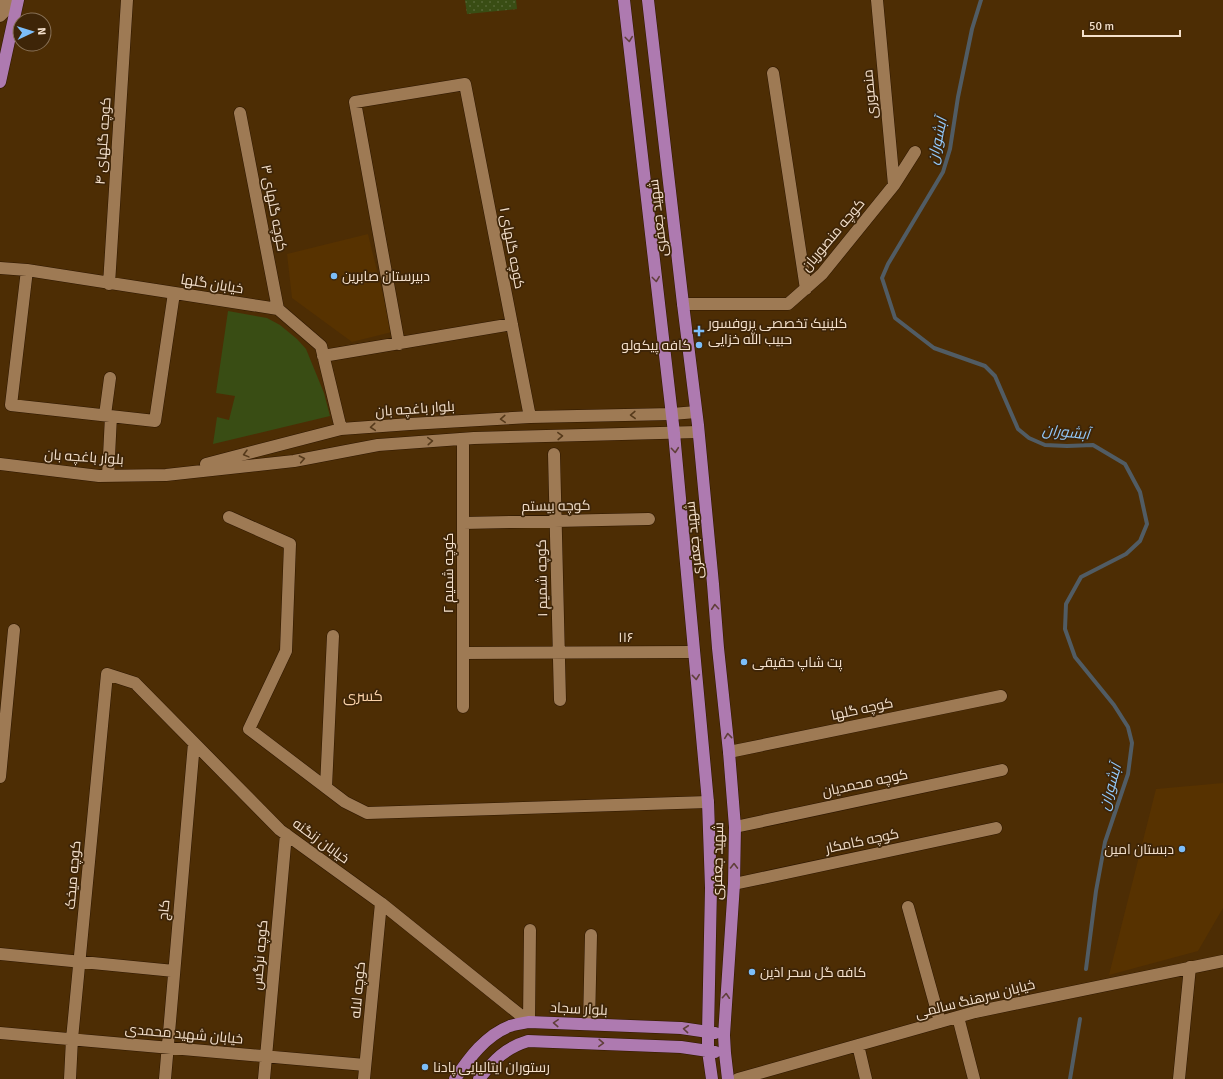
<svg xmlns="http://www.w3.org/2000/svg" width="1223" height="1079" font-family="Signika,Cairo,sans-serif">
<defs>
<pattern id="grass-dots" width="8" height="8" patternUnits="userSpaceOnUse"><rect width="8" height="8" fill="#394d14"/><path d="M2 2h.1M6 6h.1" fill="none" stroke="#566635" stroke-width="1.8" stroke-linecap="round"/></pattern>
<pattern id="building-cross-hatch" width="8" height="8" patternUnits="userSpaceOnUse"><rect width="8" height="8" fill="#8e3f0d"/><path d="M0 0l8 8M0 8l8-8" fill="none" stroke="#9e5a2f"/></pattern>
</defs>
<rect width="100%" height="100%" fill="#4d2d04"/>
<path fill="#573200" d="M368 234 392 332 352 342 292 298 287 254Z
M1223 783V908L1198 951 1109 975 1156 789Z"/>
<path fill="url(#grass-dots)" d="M465 0H516L517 9 467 14Z"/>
<path fill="#394d14" d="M228 311 267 318 280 325 297 339 306 349 324 393 330 416 213 444 217 417 229 420 235 396 216 393Z"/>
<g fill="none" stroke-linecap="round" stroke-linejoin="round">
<path stroke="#515c64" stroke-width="4" d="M981 0 972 29 958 97 950 149 943 172 888 264 882 278 895 318 934 348 985 366 995 376 1018 429 1029 438 1045 445 1067 446 1093 445 1125 464 1140 492 1147 524 1140 541 1126 554 1081 577 1066 604 1065 629 1075 657 1114 705 1128 727 1132 743 1128 774 1105 842 1096 891 1086 969
M1070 1079 1080 1019"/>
</g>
<path fill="url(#building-cross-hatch)" d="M697 342H701V348H696Z"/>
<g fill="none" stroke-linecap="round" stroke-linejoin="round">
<defs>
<path id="minor" d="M877 0 894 185
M0 2 7 0
M0 16 16 0
M773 73 806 289
M240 113 278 309
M0 268 27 270 278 309 321 346 341 429
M27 270 11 405 155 421 174 293
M109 284 127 0
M683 304H788L822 274 894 185 915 152
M399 344 355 102 465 84 530 417
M323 356 512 324
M105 415 110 378
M463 439V707
M554 454 560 700
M0 464 99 476 166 475 294 461 378 445 474 438 698 432
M206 464 341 429 410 424 530 417 672 414 696 412
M108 476 111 416
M229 517 290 544 286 651 249 729 345 802 367 813 708 802
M463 523 649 519
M463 653 694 652
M729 752 1001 696
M0 777 14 630
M326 787 333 636
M735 827 1002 770
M734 884 996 828
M908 907 940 1022
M0 954 174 971
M958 1017 974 1079
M529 1022 530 930
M589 1024 591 935
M0 1033 365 1065
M858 1045 866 1079
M70 1079 72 1039 107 674 135 683 280 830 381 903 529 1022
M165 1079 194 743
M264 1079 286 834
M364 1079 381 903
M738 1079 975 1012 1223 961
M1179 1079 1190 967"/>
<path id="major" d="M624 0 674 433 708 802 711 888 708 1032V1051L712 1079
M648 0 683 304 698 425 713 584 718 648 729 752 735 827 734 884 724 1035 725 1053 728 1079
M0 82 18 0
M455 1079C469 1058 486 1035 510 1026 516 1024 523 1023 529 1022L681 1028 715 1033
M479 1079C494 1060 505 1048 528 1041L681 1047 715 1052"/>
</defs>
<use href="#minor" stroke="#2e1700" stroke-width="13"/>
<use href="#major" stroke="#2e1700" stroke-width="13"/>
<use href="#minor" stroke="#9e7a54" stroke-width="12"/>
<use href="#major" stroke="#ae7ab0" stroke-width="12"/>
</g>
<defs><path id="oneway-chevron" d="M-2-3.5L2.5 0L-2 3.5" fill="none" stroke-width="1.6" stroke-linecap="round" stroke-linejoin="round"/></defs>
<g stroke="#603f3a">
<use href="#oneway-chevron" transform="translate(629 39) rotate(83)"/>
<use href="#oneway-chevron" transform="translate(656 279) rotate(83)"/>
<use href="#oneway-chevron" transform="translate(675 450) rotate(85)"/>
<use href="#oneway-chevron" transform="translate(715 607) rotate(-94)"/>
<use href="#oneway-chevron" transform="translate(696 677) rotate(84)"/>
<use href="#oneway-chevron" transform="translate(728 736) rotate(-96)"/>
<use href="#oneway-chevron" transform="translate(734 866) rotate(-89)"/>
<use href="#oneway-chevron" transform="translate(726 996) rotate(-86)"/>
<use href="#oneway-chevron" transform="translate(556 1023) rotate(-177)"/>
<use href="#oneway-chevron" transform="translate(686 1029) rotate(-174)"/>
<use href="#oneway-chevron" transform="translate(601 1043) rotate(2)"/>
</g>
<g stroke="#563a1b">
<use href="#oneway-chevron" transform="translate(633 415) rotate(178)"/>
<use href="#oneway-chevron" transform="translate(503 419) rotate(177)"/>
<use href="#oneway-chevron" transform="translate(373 427) rotate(175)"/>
<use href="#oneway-chevron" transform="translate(560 436) rotate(-2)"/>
<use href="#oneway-chevron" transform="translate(430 441) rotate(-4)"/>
<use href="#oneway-chevron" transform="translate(246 454) rotate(165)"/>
<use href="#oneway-chevron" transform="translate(302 459) rotate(-11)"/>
</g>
<g fill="#7cbef9" stroke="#3e2508" stroke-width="1.5">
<circle cx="334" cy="276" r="4"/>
<path d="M697 325h4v4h4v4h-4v4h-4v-4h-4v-4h4z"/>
<circle cx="699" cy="345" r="4"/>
<circle cx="744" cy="662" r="4"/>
<circle cx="1182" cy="849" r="4"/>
<circle cx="752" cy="972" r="4"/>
<circle cx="425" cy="1067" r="4"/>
</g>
<g text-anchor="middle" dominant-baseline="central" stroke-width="3.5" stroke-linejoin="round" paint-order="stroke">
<g font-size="14" fill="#f4e0cc" stroke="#3e2508">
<text transform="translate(870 94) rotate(-95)">منصوری</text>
<text transform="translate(103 141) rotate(-86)">کوچه گلهای ۴</text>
<text transform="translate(274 208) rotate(79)">کوچه گلهای ۳</text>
<text transform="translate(658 218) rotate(-97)">شهید جعفری</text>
<text transform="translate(833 235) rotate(-50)">کوچه منصوریان</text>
<text transform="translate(512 248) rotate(79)">کوچه گلهای ۱</text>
<text transform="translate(212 284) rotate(9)">خیابان گلها</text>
<text transform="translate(415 409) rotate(-4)">بلوار باغچه بان</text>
<text transform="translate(84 457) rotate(4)">بلوار باغچه بان</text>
<text transform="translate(556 506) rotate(-1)">کوچه بیستم</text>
<text transform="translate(694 540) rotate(-96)">شهید جعفری</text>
<text transform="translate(448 573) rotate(-90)">کوچه شمیم ۲</text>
<text transform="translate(542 578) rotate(-91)">کوچه شمیم ۱</text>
<text x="626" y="637">۱۱۶</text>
<text transform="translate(862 709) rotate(-12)">کوچه گلها</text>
<text transform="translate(865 783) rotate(-12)">کوچه محمدیان</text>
<text transform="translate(321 841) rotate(36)">خیابان زنگنه</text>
<text transform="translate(862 841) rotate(-12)">کوچه کامکار</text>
<text transform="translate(718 861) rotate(-89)">شهید جعفری</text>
<text transform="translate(73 875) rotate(-85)">کوچه میخک</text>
<text transform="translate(164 910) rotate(-85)">کاج</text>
<text transform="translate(260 955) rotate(-85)">کوچه نرگس</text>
<text transform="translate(358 990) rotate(-85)">کوچه لاله</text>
<text transform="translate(975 999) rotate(-14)">خیابان سرهنگ سالمی</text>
<text transform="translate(579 1009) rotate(3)">بلوار سجاد</text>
<text transform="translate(184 1034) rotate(5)">خیابان شهید محمدی</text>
</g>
<g font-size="14" fill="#f4e0cc" stroke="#3e2508" text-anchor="start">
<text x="342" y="276">دبیرستان صابرین</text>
<text x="708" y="323">کلینیک تخصصی پروفسور<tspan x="708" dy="16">حبیب الله خزایی</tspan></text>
<text x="691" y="345" text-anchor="end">کافه پیکولو</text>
<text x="752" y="662">پت شاپ حقیقی</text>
<text x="1174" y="849" text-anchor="end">دبستان امین</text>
<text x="760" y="972">کافه گل سحر اذین</text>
<text x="433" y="1067">رستوران ایتالیایی پادنا</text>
</g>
<g font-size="15" font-style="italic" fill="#93cafc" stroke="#3e2508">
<text transform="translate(937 141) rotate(-78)">آبشوران</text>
<text transform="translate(1066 432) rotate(6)">آبشوران</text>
<text transform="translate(1110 787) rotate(-74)">آبشوران</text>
</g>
<g font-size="15" fill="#fad2a9" stroke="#3e2508">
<text x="363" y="696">کسری</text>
</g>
</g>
<g transform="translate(32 32) rotate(86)"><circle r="19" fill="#3e2508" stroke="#877056"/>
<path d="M0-3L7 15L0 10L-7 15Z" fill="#7cbef9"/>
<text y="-6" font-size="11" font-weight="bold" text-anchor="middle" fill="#f4e0cc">N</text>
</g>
<path d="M1083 30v6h97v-6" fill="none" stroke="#f4e0cc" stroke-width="2"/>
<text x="1089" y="30" font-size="12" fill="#f4e0cc" stroke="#3e2508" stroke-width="3" paint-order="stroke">50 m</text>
</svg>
